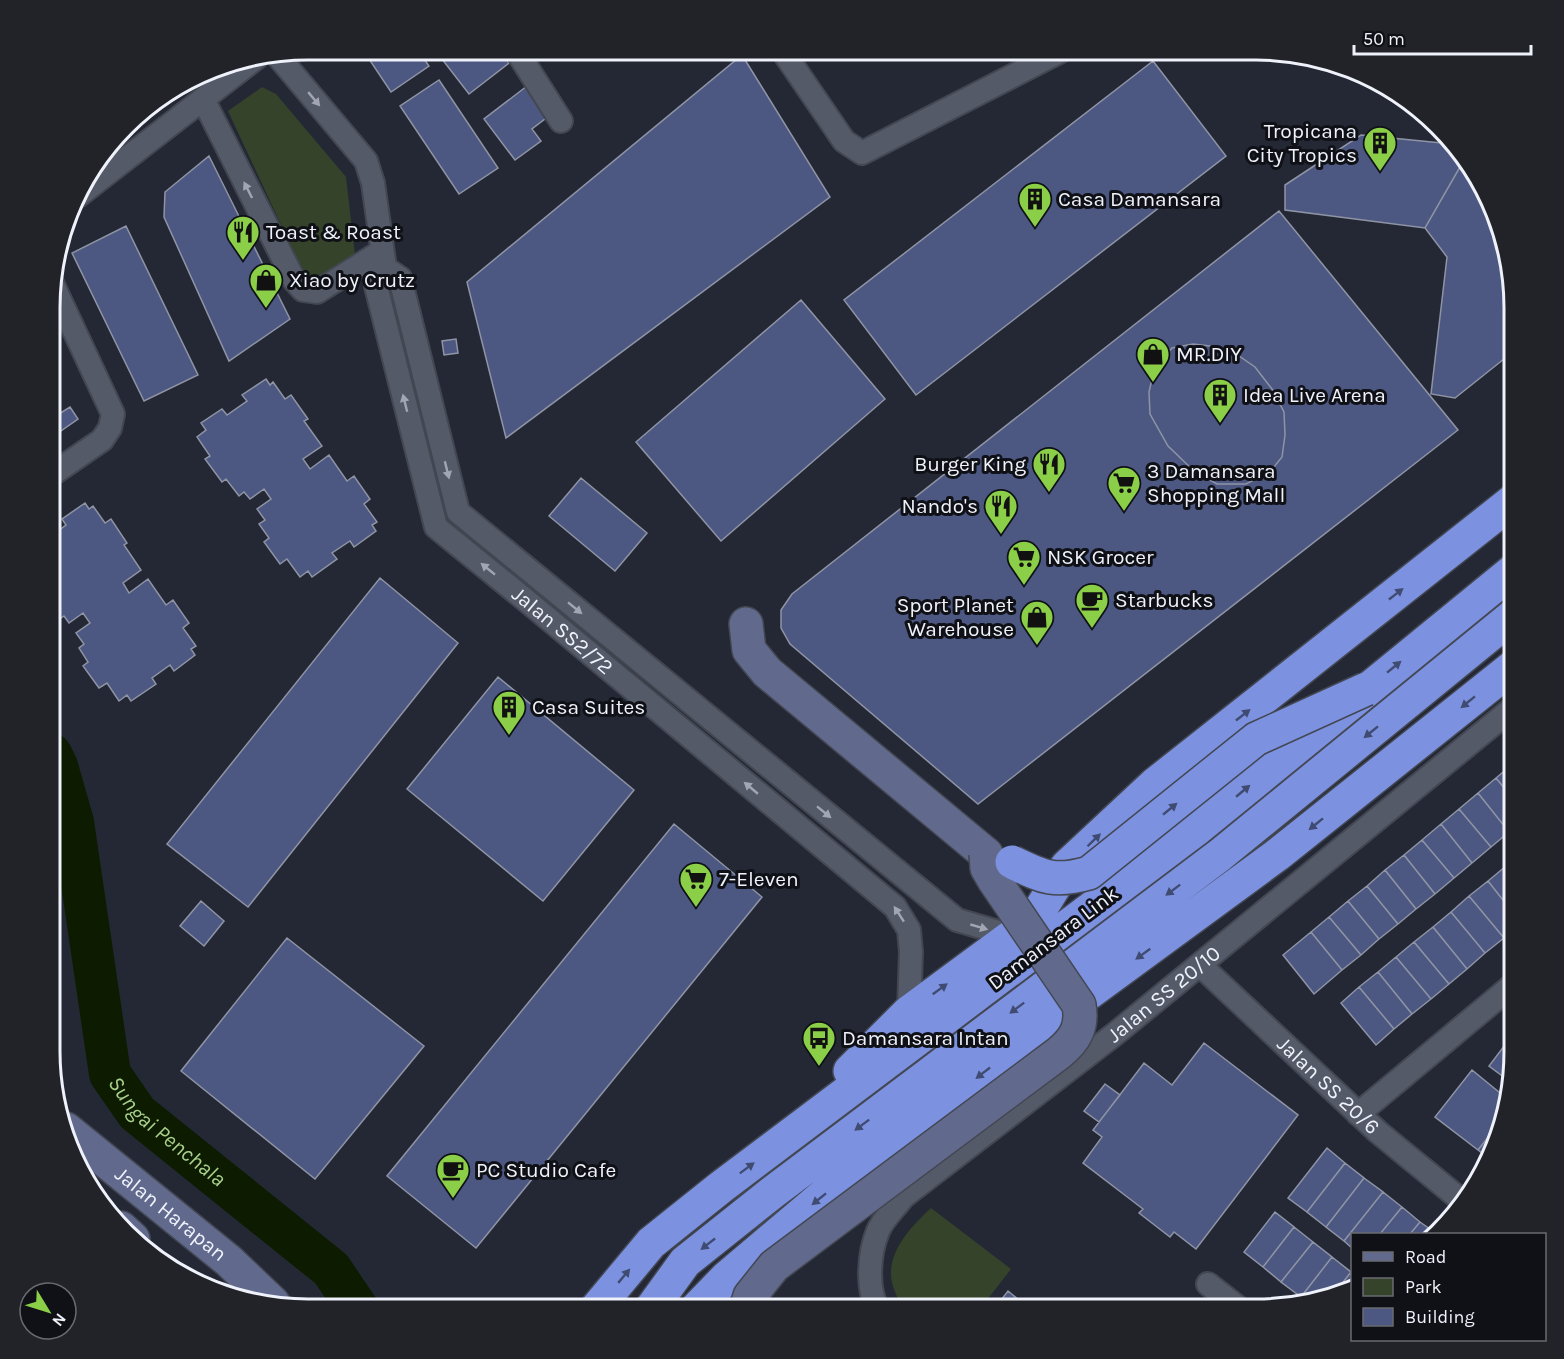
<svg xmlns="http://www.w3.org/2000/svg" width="1564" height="1359" font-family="Karla,sans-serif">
<rect width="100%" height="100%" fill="#242835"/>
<path fill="#35432a" d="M262 87 276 94 346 177 355 255 317 280 304 274 228 111Z
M931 1208 1011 1269 980 1309H903C898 1299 890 1283 891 1272 892 1246 913 1225 931 1208Z"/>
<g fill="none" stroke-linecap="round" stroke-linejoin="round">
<path stroke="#0d1c01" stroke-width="42" id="s1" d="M51 754 57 766 73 822 110 1074 137 1113 331 1269 358 1309"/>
</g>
<path fill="#4c5881" stroke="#8f94a5" stroke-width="1.5" d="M363 50H418L429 66 391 92Z
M435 50H500L509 63 469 94Z
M742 55 830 197 506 438 467 282Z
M1153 61 1226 156 916 395 844 300Z
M439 80 498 168 459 194 400 106Z
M527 86 550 115 532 129 541 141 515 160 484 119Z
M1361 135 1452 144 1464 160 1425 228 1285 210V185Z
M209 156 290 319 229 361 164 217 165 192Z
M1464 160 1488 194 1514 291V351L1455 398 1431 394 1447 257 1425 228Z
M1279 211 1458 430 978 804 790 644 781 628V610L792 594Z
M126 226 198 375 144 401 72 253Z
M801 300 885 399 721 541 636 442Z
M456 339 458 353 444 355 442 341Z
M1193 344 1210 346 1236 354 1255 367 1272 389 1284 412 1285 435 1282 457 1270 472 1246 484H1217L1195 472 1168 446 1150 414 1149 392 1155 366 1172 348Z
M266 379 270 385 273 382 285 399 291 395 308 419 304 421 322 446 303 459 310 469 329 455 347 481 354 476 370 499 364 504 377 522 372 525 376 531 354 547 350 541 332 553 337 559 312 577 308 571 300 577 287 559 280 564 264 542 269 538 259 524 265 520 257 509 271 499 264 489 250 499 244 492 239 496 226 479 222 482 205 459 210 456 197 437 206 430 201 423 222 409 227 415 247 401 242 395Z
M70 407 78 419 58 433 51 424V419Z
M581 478 647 533 615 571 549 516Z
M85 503 89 509 93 506 105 523 111 519 127 543 124 545 141 570 123 583 129 593 148 579 166 605 173 600 189 623 183 628 196 646 191 649 195 655 174 671 170 665 152 678 156 684 131 701 127 695 119 701 107 683 99 688 83 666 88 662 79 648 84 644 76 633 90 623 83 613 69 623 64 616 58 620 51 611V536L66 525 62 519Z
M380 578 458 643 248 907 167 844Z
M498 677 634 790 543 901 407 789Z
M1514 763V800L1496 778Z
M1496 778 1514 800V828L1509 832 1478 793Z
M1478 793 1509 832 1491 847 1459 809Z
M1459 809 1491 847 1472 863 1441 824Z
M674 824 762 897 476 1248 387 1176Z
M1441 824 1472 863 1454 878 1422 840Z
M1422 840 1454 878 1435 894 1404 855Z
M1404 855 1435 894 1416 909 1385 870Z
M1514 859V876L1506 866Z
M1506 866 1514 876V914L1488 881Z
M1385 870 1416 909 1398 924 1367 886Z
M1488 881 1514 914V929L1504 938 1469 896Z
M1367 886 1398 924 1379 939 1348 901Z
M1469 896 1504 938 1485 953 1451 912Z
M201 901 224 921 204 946 180 926Z
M1348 901 1379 939 1361 955 1329 917Z
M1451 912 1485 953 1467 969 1433 927Z
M1329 917 1361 955 1342 970 1311 932Z
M1433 927 1467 969 1449 984 1414 942Z
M1311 932 1342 970 1314 994 1283 955Z
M287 938 424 1046 315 1179 181 1071Z
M1414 942 1449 984 1431 999 1396 957Z
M1396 957 1431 999 1412 1014 1378 972Z
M1378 972 1412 1014 1394 1029 1359 987Z
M1359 987 1394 1029 1376 1045 1341 1003Z
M1514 1033V1051L1509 1081 1489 1066Z
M1204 1043 1298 1115 1196 1249 1174 1232 1170 1237 1139 1213 1143 1209 1083 1163 1102 1137 1093 1130 1144 1063 1172 1085Z
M1472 1070 1505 1097 1501 1121 1478 1150 1435 1117Z
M1105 1084 1120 1095 1099 1122 1084 1111Z
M1501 1121 1495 1150 1489 1159 1478 1150Z
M1327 1148 1345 1163 1307 1212 1288 1198Z
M1345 1163 1364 1178 1326 1227 1307 1212Z
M1364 1178 1383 1192 1344 1241 1326 1227Z
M1383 1192 1402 1207 1380 1234H1352V1248L1344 1241Z
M1402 1207 1420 1222 1410 1234H1380Z
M1275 1212 1294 1227 1263 1267 1244 1252Z
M1420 1222 1437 1234H1410Z
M1294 1227 1313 1242 1281 1282 1263 1267Z
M1313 1242 1332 1257 1301 1297 1281 1282Z
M1332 1257 1351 1272 1333 1295 1306 1301 1301 1297Z
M1351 1272 1352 1290 1333 1295Z
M1008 1291 1026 1306 1024 1309H994Z"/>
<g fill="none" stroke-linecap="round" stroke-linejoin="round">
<defs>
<g id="street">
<path d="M516 50 561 121"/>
<path d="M782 50 844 141 862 153 1063 50"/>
<path d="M277 55 366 161 373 183 385 268 400 278 458 512 957 920 1012 936"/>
<path d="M203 99 294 280 303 290 317 292 382 251"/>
<path d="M78 196 256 58"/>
<path id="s2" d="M385 268 376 286 436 527 527 601 895 907 909 930 911 952 909 1012"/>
<path d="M51 475 102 440 110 428 113 414 52 283"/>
<path id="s3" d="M1200 965 1378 1132 1461 1200"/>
<path d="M1358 1114 1514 984"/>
<path d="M1208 1284 1240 1309"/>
<path id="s4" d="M878 1309C866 1289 869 1253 878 1231 883 1219 895 1208 903 1197L1115 1034 1514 707"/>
</g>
<g id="secondary">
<path d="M746 624 749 650 767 672 986 854"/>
<path id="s5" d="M66 1129 229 1261 273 1303"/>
<path d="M121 1228 133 1239"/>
</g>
<path id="highway" d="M850 1071 909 1012 1012 936 1040 910 1067 866 1155 784 1514 500
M596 1309 651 1243 721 1187 1198 828 1514 570
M651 1309 685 1262 773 1192 1220 855 1514 615
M696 1309 727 1277 831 1189 1029 1037 1277 855 1514 666"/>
</defs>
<use href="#street" stroke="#434752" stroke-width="26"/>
<use href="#secondary" stroke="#434752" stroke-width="36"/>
<use href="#highway" stroke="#434752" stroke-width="36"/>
<use href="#street" stroke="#555a69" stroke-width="22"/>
<use href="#secondary" stroke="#616a8d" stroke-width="33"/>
<use href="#highway" stroke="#7c91e0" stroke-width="33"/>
<defs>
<path id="secondary-bridge" d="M746 1309 750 1296 774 1266 1059 1053C1075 1040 1083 1027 1079 1005L994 880 987 868 986 854"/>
<path id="highway-bridge" d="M1012 862C1043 877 1054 883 1089 873L1256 739 1366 689"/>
</defs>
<use href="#secondary-bridge" stroke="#434752" stroke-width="36" stroke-linecap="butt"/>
<use href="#highway-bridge" stroke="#434752" stroke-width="36" stroke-linecap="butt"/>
<use href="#secondary-bridge" stroke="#616a8d" stroke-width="33"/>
<use href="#highway-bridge" stroke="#7c91e0" stroke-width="33"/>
</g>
<defs><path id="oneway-solid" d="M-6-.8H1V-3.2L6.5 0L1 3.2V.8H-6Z" transform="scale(1.5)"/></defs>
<g fill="#a2a6b2">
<use href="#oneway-solid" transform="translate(314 99) rotate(50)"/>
<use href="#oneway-solid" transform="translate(248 190) rotate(-117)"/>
<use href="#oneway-solid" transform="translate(405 403) rotate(-104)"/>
<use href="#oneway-solid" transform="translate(447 470) rotate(76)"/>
<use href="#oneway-solid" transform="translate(488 569) rotate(-141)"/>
<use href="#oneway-solid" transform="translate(575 608) rotate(39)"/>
<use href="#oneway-solid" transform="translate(751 788) rotate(-140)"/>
<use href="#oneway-solid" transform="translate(824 812) rotate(39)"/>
<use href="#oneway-solid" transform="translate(899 914) rotate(-123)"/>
<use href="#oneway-solid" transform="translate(979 927) rotate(16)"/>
</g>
<g fill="#404b71">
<use href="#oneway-solid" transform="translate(1396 594) rotate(-38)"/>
<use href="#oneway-solid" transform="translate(1394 667) rotate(-39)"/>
<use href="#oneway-solid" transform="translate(1468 702) rotate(141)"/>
<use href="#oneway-solid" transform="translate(1243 715) rotate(-38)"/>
<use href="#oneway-solid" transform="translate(1371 732) rotate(141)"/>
<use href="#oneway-solid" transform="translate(1243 791) rotate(-40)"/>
<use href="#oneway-solid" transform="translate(1170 809) rotate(-39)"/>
<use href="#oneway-solid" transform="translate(1316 824) rotate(141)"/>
<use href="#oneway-solid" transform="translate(1094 840) rotate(-44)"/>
<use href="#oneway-solid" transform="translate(1173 890) rotate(143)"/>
<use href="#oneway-solid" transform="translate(1143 954) rotate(144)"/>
<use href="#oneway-solid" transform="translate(940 989) rotate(-36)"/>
<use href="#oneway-solid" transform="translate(1017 1008) rotate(143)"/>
<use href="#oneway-solid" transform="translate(983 1073) rotate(142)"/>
<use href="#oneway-solid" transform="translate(862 1125) rotate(143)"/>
<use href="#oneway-solid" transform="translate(747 1168) rotate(-37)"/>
<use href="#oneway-solid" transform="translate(819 1199) rotate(141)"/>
<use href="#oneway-solid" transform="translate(708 1244) rotate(142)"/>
<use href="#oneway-solid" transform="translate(624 1276) rotate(-50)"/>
</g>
<defs>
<symbol id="building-pin" viewBox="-11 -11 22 30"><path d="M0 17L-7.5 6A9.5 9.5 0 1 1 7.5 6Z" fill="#8bce47" stroke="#0f1117"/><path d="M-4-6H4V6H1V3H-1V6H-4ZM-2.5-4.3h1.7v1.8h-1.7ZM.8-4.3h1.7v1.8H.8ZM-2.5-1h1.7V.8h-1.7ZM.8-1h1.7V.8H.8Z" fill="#111"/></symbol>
<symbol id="restaurant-pin" viewBox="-11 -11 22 30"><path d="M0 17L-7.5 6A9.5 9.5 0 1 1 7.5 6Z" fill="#8bce47" stroke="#0f1117"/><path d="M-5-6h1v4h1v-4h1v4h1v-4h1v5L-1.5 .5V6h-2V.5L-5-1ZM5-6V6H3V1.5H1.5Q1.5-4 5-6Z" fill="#111"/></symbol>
<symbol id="shop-pin" viewBox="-11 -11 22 30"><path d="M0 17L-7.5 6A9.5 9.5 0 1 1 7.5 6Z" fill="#8bce47" stroke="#0f1117"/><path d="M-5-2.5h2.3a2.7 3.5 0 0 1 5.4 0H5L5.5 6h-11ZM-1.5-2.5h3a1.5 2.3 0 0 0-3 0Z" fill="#111"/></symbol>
<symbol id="supermarket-pin" viewBox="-11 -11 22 30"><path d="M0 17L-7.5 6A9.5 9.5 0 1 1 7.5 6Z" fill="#8bce47" stroke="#0f1117"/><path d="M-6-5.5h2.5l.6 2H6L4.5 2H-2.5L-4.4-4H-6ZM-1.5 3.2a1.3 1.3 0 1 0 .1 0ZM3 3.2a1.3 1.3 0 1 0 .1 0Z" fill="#111"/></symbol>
<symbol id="cafe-pin" viewBox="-11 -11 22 30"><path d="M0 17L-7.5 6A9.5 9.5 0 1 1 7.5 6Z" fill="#8bce47" stroke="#0f1117"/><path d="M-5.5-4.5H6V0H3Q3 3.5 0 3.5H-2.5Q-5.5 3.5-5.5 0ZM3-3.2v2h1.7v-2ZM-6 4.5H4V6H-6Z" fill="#111"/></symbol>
<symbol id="bus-pin" viewBox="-11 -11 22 30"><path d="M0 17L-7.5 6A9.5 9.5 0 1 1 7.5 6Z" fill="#8bce47" stroke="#0f1117"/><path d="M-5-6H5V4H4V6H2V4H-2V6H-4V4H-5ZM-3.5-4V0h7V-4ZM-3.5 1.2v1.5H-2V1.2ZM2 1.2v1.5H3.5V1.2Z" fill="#111"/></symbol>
</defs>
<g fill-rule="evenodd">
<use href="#building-pin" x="1361" y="124" width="38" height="52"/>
<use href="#building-pin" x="1016" y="180" width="38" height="52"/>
<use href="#restaurant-pin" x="224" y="213" width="38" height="52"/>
<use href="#shop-pin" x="247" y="261" width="38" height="52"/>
<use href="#shop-pin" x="1134" y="335" width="38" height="52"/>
<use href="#building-pin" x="1201" y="376" width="38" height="52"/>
<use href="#restaurant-pin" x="1030" y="445" width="38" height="52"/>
<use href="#supermarket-pin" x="1105" y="464" width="38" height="52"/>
<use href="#restaurant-pin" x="982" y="487" width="38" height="52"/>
<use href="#supermarket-pin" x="1005" y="538" width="38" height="52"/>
<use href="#cafe-pin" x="1073" y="581" width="38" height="52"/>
<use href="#shop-pin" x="1018" y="598" width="38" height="52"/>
<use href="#building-pin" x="490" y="688" width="38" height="52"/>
<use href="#supermarket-pin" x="677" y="860" width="38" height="52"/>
<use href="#bus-pin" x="800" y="1019" width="38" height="52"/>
<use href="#cafe-pin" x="434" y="1151" width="38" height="52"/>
</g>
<g text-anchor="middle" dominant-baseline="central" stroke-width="6" stroke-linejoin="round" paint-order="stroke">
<g font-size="21" fill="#eff2fa" stroke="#0f1117" text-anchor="start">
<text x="1357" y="131" text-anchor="end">Tropicana<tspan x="1357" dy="24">City Tropics</tspan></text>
<text x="1058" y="199">Casa Damansara</text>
<text x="266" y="232">Toast &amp; Roast</text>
<text x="289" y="280">Xiao by Crutz</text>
<text x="1176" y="354">MR.DIY</text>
<text x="1243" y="395">Idea Live Arena</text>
<text x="1026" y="464" text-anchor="end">Burger King</text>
<text x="1147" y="471">3 Damansara<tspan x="1147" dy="24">Shopping Mall</tspan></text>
<text x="978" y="506" text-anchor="end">Nando's</text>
<text x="1047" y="557">NSK Grocer</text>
<text x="1115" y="600">Starbucks</text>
<text x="1014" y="605" text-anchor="end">Sport Planet<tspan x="1014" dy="24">Warehouse</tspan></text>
<text x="532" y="707">Casa Suites</text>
<text x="719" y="879">7-Eleven</text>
<text x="842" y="1038">Damansara Intan</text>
<text x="476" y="1170">PC Studio Cafe</text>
</g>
<g font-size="21" fill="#eff2fa" stroke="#0f1117">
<text stroke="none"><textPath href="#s2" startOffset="432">Jalan SS2/72</textPath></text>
<text transform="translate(1053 938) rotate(-37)">Damansara Link</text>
<text stroke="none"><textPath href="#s4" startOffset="453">Jalan SS 20/10</textPath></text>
<text stroke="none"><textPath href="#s3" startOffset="176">Jalan SS 20/6</textPath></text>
<text stroke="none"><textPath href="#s5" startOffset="135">Jalan Harapan</textPath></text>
</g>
<g font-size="22" font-style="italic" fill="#a9cf8c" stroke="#0f1117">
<text stroke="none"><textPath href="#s1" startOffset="408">Sungai Penchala</textPath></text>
</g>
</g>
<path d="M0 0H1564V1359H0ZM308 60H1256A248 248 0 0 1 1504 308V1051A248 248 0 0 1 1256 1299H308A248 248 0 0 1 60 1051V308A248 248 0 0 1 308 60Z" fill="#212329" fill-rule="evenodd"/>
<path fill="none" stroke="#eff2fa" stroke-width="3" d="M308 60H1256A248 248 0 0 1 1504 308V1051A248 248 0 0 1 1256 1299H308A248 248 0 0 1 60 1051V308A248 248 0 0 1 308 60Z"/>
<rect x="1351" y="1233" width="195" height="108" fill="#0f1117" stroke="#696b72" stroke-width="1.5"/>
<rect x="1363" y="1252" width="30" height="9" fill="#616a8d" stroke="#696b72" stroke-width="1.5"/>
<text x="1405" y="1263" font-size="18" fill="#eff2fa">Road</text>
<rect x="1363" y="1278" width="30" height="18" fill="#35432a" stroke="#696b72" stroke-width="1.5"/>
<text x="1405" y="1293" font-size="18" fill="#eff2fa">Park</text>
<rect x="1363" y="1308" width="30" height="18" fill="#4c5881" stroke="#696b72" stroke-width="1.5"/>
<text x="1405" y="1323" font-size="18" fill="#eff2fa">Building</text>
<g transform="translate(48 1311) rotate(128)"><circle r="28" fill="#0f1117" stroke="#696b72" stroke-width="1.5"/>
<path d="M0-4.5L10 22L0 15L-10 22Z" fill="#8bce47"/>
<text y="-9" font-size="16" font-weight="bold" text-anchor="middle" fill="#eff2fa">N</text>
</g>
<path d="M1354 45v9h177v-9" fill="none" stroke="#eff2fa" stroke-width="3"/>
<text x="1363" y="45" font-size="18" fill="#eff2fa" stroke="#0f1117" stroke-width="4.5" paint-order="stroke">50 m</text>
</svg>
